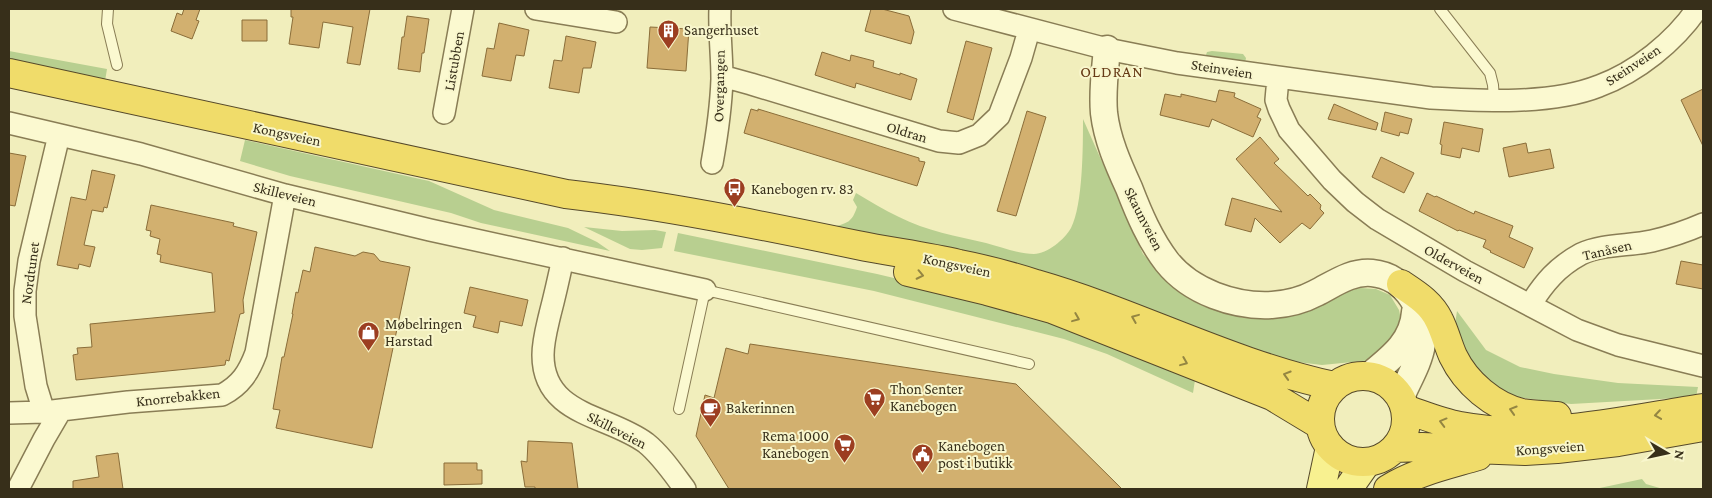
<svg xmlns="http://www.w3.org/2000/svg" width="1712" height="498" font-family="'Crimson Pro',serif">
<rect width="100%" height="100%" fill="#f1eebc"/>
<path fill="#b8cf90" d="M9 51 107 69 105 81 9 59Z
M1212 51 1243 54 1246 58 1245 63 1205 58 1207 52Z
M1083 119 1143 254 1179 291 1203 306 1243 318 1276 319 1303 313 1347 291 1361 288 1376 289 1390 295 1399 310 1402 324 1394 340 1373 360 1322 365 1272 359 833 227C848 223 852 222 857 207L853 200 856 193C870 201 884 210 899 217 926 231 957 236 986 243 1001 247 1019 254 1034 254 1047 254 1065 239 1071 228 1083 205 1083 146 1083 119Z
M245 140 429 181 494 210 568 228 597 242 610 251 481 223 451 213 290 176 240 161Z
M584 227 622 231 655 230 666 232 662 248 642 250 630 249Z
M678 233 877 274 1028 310 1195 380 1193 393 1107 354 1064 339 874 291 674 251Z
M1457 311 1486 350 1520 367 1554 374 1618 383 1698 387 1696 397 1571 404 1517 397 1488 382 1467 358 1454 331Z
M1642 479 1646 484 1663 489H1595Z"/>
<path fill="#d2b06f" stroke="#8a6d39" d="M184 9H200L196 20 199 21 192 39 171 31 177 13 182 15Z
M291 9H370L360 65 347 63 353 27 323 22 319 48 289 44 293 17H291Z
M871 9H882L909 16 914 32 911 44 865 31Z
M407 16 429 19 424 53H422L420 72 398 69 402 37H404Z
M242 20H267V41H242Z
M499 23 529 30 524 56 516 55 511 81 482 76 487 48 494 49Z
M650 27 689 29 686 71 647 68Z
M566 36 596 42 591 68H583L579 93 549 88 554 60 562 61Z
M966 41 992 48 973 120 947 112Z
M822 52 850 61 851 55 874 61 873 67 900 75V73L917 79 911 100 856 83 855 88 815 75Z
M1703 89V146L1681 100Z
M1219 90 1235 93 1234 97 1261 109 1257 117 1261 119 1253 137 1212 119 1209 127 1160 115 1165 94 1181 97V94L1216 102Z
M1334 104 1378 123 1376 130 1328 119Z
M751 109 758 111V109L919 158V161L925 162 917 186 744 133Z
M1027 111 1046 117 1016 216 997 211Z
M1385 112 1412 119 1408 134 1400 132 1399 136 1381 131Z
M1444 122 1483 129 1479 152 1462 148 1460 158 1441 154 1442 145 1440 144Z
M1260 137 1279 159 1274 163 1308 196 1310 194 1321 205 1320 209 1324 213 1310 229 1302 223 1280 243 1255 218 1251 232 1225 225 1232 198 1282 212 1236 159Z
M1526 143 1528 153 1550 149 1554 168 1509 177 1503 148Z
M9 153 26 156 15 206 9 205Z
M1381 157 1414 173 1404 193 1372 177Z
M92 170 115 175 107 208 104 207 103 212 92 210 84 245 95 247 90 267 79 264 78 269 57 265 71 197 86 200Z
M1427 193 1435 197 1436 196 1474 214 1475 211 1513 226 1509 237 1533 248 1524 268 1490 252 1491 251 1483 247 1486 240 1459 230 1458 231 1419 211Z
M151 205 234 223 233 226 257 232 243 300 244 313 240 314 229 361 226 360 225 365 208 367 76 380 73 355 78 354 77 348 92 347 90 324 215 312 212 273 160 262 161 255 157 254 160 239 150 236 151 231 146 230Z
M315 247 355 256 363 252 374 254 380 261 410 267 372 448 276 428 280 410 273 409 282 357H284L293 314H292L296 292 298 293 303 270 310 272Z
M1681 261 1703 265V289L1676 284Z
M470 287 528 300 522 326 500 321 498 333 473 327 476 316 464 313Z
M750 344 1016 384 1122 489H729L696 436 705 395 714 398 726 348 748 354Z
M528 441 572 443 578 489H535V487H525L521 461 527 462Z
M118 453 123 489H73V481L99 477 96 456Z
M444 463H477V470H482V484L444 485Z"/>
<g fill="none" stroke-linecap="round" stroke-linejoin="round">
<defs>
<path id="service" d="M108 9 107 24 117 65
M1440 9 1490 73 1493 85 1494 100
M679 409 705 290 1029 364"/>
<path id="minor" d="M536 9 616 22
M954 9 1107 49 1177 63 1431 98C1482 101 1551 105 1599 86 1637 72 1674 42 1697 9
M722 76 751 84 939 141 959 143 979 135 999 116 1021 58 1029 30
M1278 78 1276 100 1279 109 1289 130 1332 180 1355 202 1377 219 1465 271 1577 330 1618 345 1703 366
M444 113 463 9
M9 123 141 154 285 195 430 230 705 290
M712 163C717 135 721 107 722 79 722 55 719 32 720 9
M563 258C559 277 555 295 550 314 547 327 543 341 543 355 543 416 609 415 646 443 661 455 673 473 685 489
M1530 305C1544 283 1557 267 1581 254 1602 244 1630 246 1652 241 1669 237 1687 231 1703 224
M44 412 36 386 25 316V291L29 261 59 135
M9 413 44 412 128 402 222 395C241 385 249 372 256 353L285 195
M18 489 44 439 61 410"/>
<path id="tertiary" d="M1107 49C1105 70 1102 91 1104 113 1107 139 1118 164 1129 188 1139 214 1150 240 1167 262 1191 292 1235 307 1272 305 1287 304 1303 300 1316 293 1334 284 1351 271 1372 273 1406 276 1428 312 1422 344 1419 363 1408 380 1401 397
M1369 376C1391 358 1413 342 1415 312"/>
<path id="primary" d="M1321 489 1330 447
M1348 489 1367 462"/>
<path id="trunk" d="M9 73 566 194C663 205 760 225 857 245 891 252 925 256 959 264 985 269 1011 276 1036 284 1137 313 1231 364 1334 386
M908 272 987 291 1052 309 1272 396 1320 425
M1401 284C1416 294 1431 303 1439 320 1445 332 1448 345 1453 356 1466 383 1493 406 1522 413 1533 415 1546 415 1557 416
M1320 419a43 43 0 1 1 86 0a43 43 0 1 1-86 0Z
M1405 409C1423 415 1442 423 1460 426 1539 441 1625 420 1703 408
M1395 448 1422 447 1525 451 1557 449 1618 442 1703 427
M1388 489C1415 472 1448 465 1478 456"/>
</defs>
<use href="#service" stroke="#897d55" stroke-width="12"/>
<use href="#minor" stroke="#897d55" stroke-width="24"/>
<use href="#tertiary" stroke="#897d55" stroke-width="29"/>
<use href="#primary" stroke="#56492a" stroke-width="30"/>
<use href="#trunk" stroke="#56492a" stroke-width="30"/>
<use href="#service" stroke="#fbf9d0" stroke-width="10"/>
<use href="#minor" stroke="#fbf9d0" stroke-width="21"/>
<use href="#tertiary" stroke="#fbf9d0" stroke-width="26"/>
<use href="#primary" stroke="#f8f190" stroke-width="28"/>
<use href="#trunk" stroke="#f0dc6a" stroke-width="28"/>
</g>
<defs><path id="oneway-chevron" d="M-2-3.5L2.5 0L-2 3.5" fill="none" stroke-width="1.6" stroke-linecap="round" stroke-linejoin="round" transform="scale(1.25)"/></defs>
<g stroke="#948642">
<use href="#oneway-chevron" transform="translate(920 275) rotate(12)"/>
<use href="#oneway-chevron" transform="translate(1076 318) rotate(22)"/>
<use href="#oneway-chevron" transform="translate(1135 318) rotate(-158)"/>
<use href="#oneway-chevron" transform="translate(1184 362) rotate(22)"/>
<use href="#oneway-chevron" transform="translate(1287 375) rotate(-163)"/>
<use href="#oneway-chevron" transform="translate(1513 410) rotate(-163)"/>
<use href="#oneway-chevron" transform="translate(1658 415) rotate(172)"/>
<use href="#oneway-chevron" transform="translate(1443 422) rotate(-165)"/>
</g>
<defs>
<symbol id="building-pin" viewBox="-11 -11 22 30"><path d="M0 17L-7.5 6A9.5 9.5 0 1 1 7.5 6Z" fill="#9c3e21" stroke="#f8f6cc"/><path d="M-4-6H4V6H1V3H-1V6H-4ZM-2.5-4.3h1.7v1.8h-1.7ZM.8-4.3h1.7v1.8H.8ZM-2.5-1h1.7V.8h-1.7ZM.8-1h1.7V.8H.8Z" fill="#fff"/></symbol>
<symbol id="bus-pin" viewBox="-11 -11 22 30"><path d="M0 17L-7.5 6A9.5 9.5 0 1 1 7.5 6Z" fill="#9c3e21" stroke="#f8f6cc"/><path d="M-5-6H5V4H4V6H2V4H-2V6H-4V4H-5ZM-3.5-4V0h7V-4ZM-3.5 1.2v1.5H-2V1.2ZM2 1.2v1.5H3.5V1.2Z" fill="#fff"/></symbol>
<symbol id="shop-pin" viewBox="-11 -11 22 30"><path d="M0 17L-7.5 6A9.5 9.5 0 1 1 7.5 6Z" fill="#9c3e21" stroke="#f8f6cc"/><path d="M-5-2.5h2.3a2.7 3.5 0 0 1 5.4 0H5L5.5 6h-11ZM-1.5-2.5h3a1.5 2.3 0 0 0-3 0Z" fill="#fff"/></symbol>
<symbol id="supermarket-pin" viewBox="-11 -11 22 30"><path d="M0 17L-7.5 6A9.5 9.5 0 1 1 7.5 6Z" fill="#9c3e21" stroke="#f8f6cc"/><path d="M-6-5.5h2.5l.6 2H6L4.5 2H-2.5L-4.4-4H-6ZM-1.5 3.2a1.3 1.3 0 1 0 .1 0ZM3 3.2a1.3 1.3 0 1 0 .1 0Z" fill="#fff"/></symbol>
<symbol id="cafe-pin" viewBox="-11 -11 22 30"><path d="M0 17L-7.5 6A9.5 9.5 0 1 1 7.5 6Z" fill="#9c3e21" stroke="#f8f6cc"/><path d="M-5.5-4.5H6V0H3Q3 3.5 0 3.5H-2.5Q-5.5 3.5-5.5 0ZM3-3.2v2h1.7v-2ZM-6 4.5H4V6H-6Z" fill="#fff"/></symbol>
<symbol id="civic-pin" viewBox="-11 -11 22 30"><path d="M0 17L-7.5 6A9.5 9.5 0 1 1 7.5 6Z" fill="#9c3e21" stroke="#f8f6cc"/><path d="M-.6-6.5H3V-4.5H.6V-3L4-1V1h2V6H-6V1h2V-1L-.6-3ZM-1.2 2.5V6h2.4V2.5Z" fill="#fff"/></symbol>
</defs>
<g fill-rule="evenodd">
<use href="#building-pin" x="656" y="18" width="25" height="34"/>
<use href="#bus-pin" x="722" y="176" width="25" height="34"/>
<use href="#shop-pin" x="356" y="320" width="25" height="34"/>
<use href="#supermarket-pin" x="862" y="386" width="25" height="34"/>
<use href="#cafe-pin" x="698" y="396" width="25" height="34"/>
<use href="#supermarket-pin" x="832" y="432" width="25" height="34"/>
<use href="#civic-pin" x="910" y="442" width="25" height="34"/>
</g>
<g text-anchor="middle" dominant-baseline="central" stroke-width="4" stroke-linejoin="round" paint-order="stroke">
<g font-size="15" fill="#372f1a" stroke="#f8f6cc" text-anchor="start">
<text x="684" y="30">Sangerhuset</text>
<text x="751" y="189">Kanebogen rv. 83</text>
<text x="385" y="324">Møbelringen<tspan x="385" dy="17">Harstad</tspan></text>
<text x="890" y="389">Thon Senter<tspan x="890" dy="17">Kanebogen</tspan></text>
<text x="726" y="408">Bakerinnen</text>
<text x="829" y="436" text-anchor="end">Rema 1000<tspan x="829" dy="17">Kanebogen</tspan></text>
<text x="938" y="446">Kanebogen<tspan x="938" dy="17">post i butikk</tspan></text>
</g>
<g font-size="15" fill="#372f1a" stroke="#f8f6cc">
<text transform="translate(454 61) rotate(-80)">Listubben</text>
<text transform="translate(1633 65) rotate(-33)">Steinveien</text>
<text transform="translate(1222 69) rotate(9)">Steinveien</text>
<text transform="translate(719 86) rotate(-89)">Overgangen</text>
<text transform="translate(907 132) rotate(17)">Oldran</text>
<text transform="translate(287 134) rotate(12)">Kongsveien</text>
<text transform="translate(285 194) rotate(14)">Skilleveien</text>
<text transform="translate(1144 219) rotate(63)">Skaunveien</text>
<text transform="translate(1607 250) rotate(-13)">Tanåsen</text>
<text transform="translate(1454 264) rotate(29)">Olderveien</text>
<text transform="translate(957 265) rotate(12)">Kongsveien</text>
<text transform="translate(30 273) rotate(-82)">Nordtunet</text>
<text transform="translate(178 397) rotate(-6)">Knorrebakken</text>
<text transform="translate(617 430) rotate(27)">Skilleveien</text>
<text transform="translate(1550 448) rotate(-4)">Kongsveien</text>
</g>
<g font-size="16" letter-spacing="1" fill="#673b17" stroke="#f8f6cc">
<text x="1112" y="71">OLDRAN</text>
</g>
</g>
<rect width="1712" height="498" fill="none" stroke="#372f1a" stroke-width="20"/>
<g transform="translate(1667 453) rotate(99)" stroke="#f8f6cc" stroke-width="4" paint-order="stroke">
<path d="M0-4L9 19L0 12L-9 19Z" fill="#372f1a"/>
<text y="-8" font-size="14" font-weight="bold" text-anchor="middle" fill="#372f1a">N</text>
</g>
</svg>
